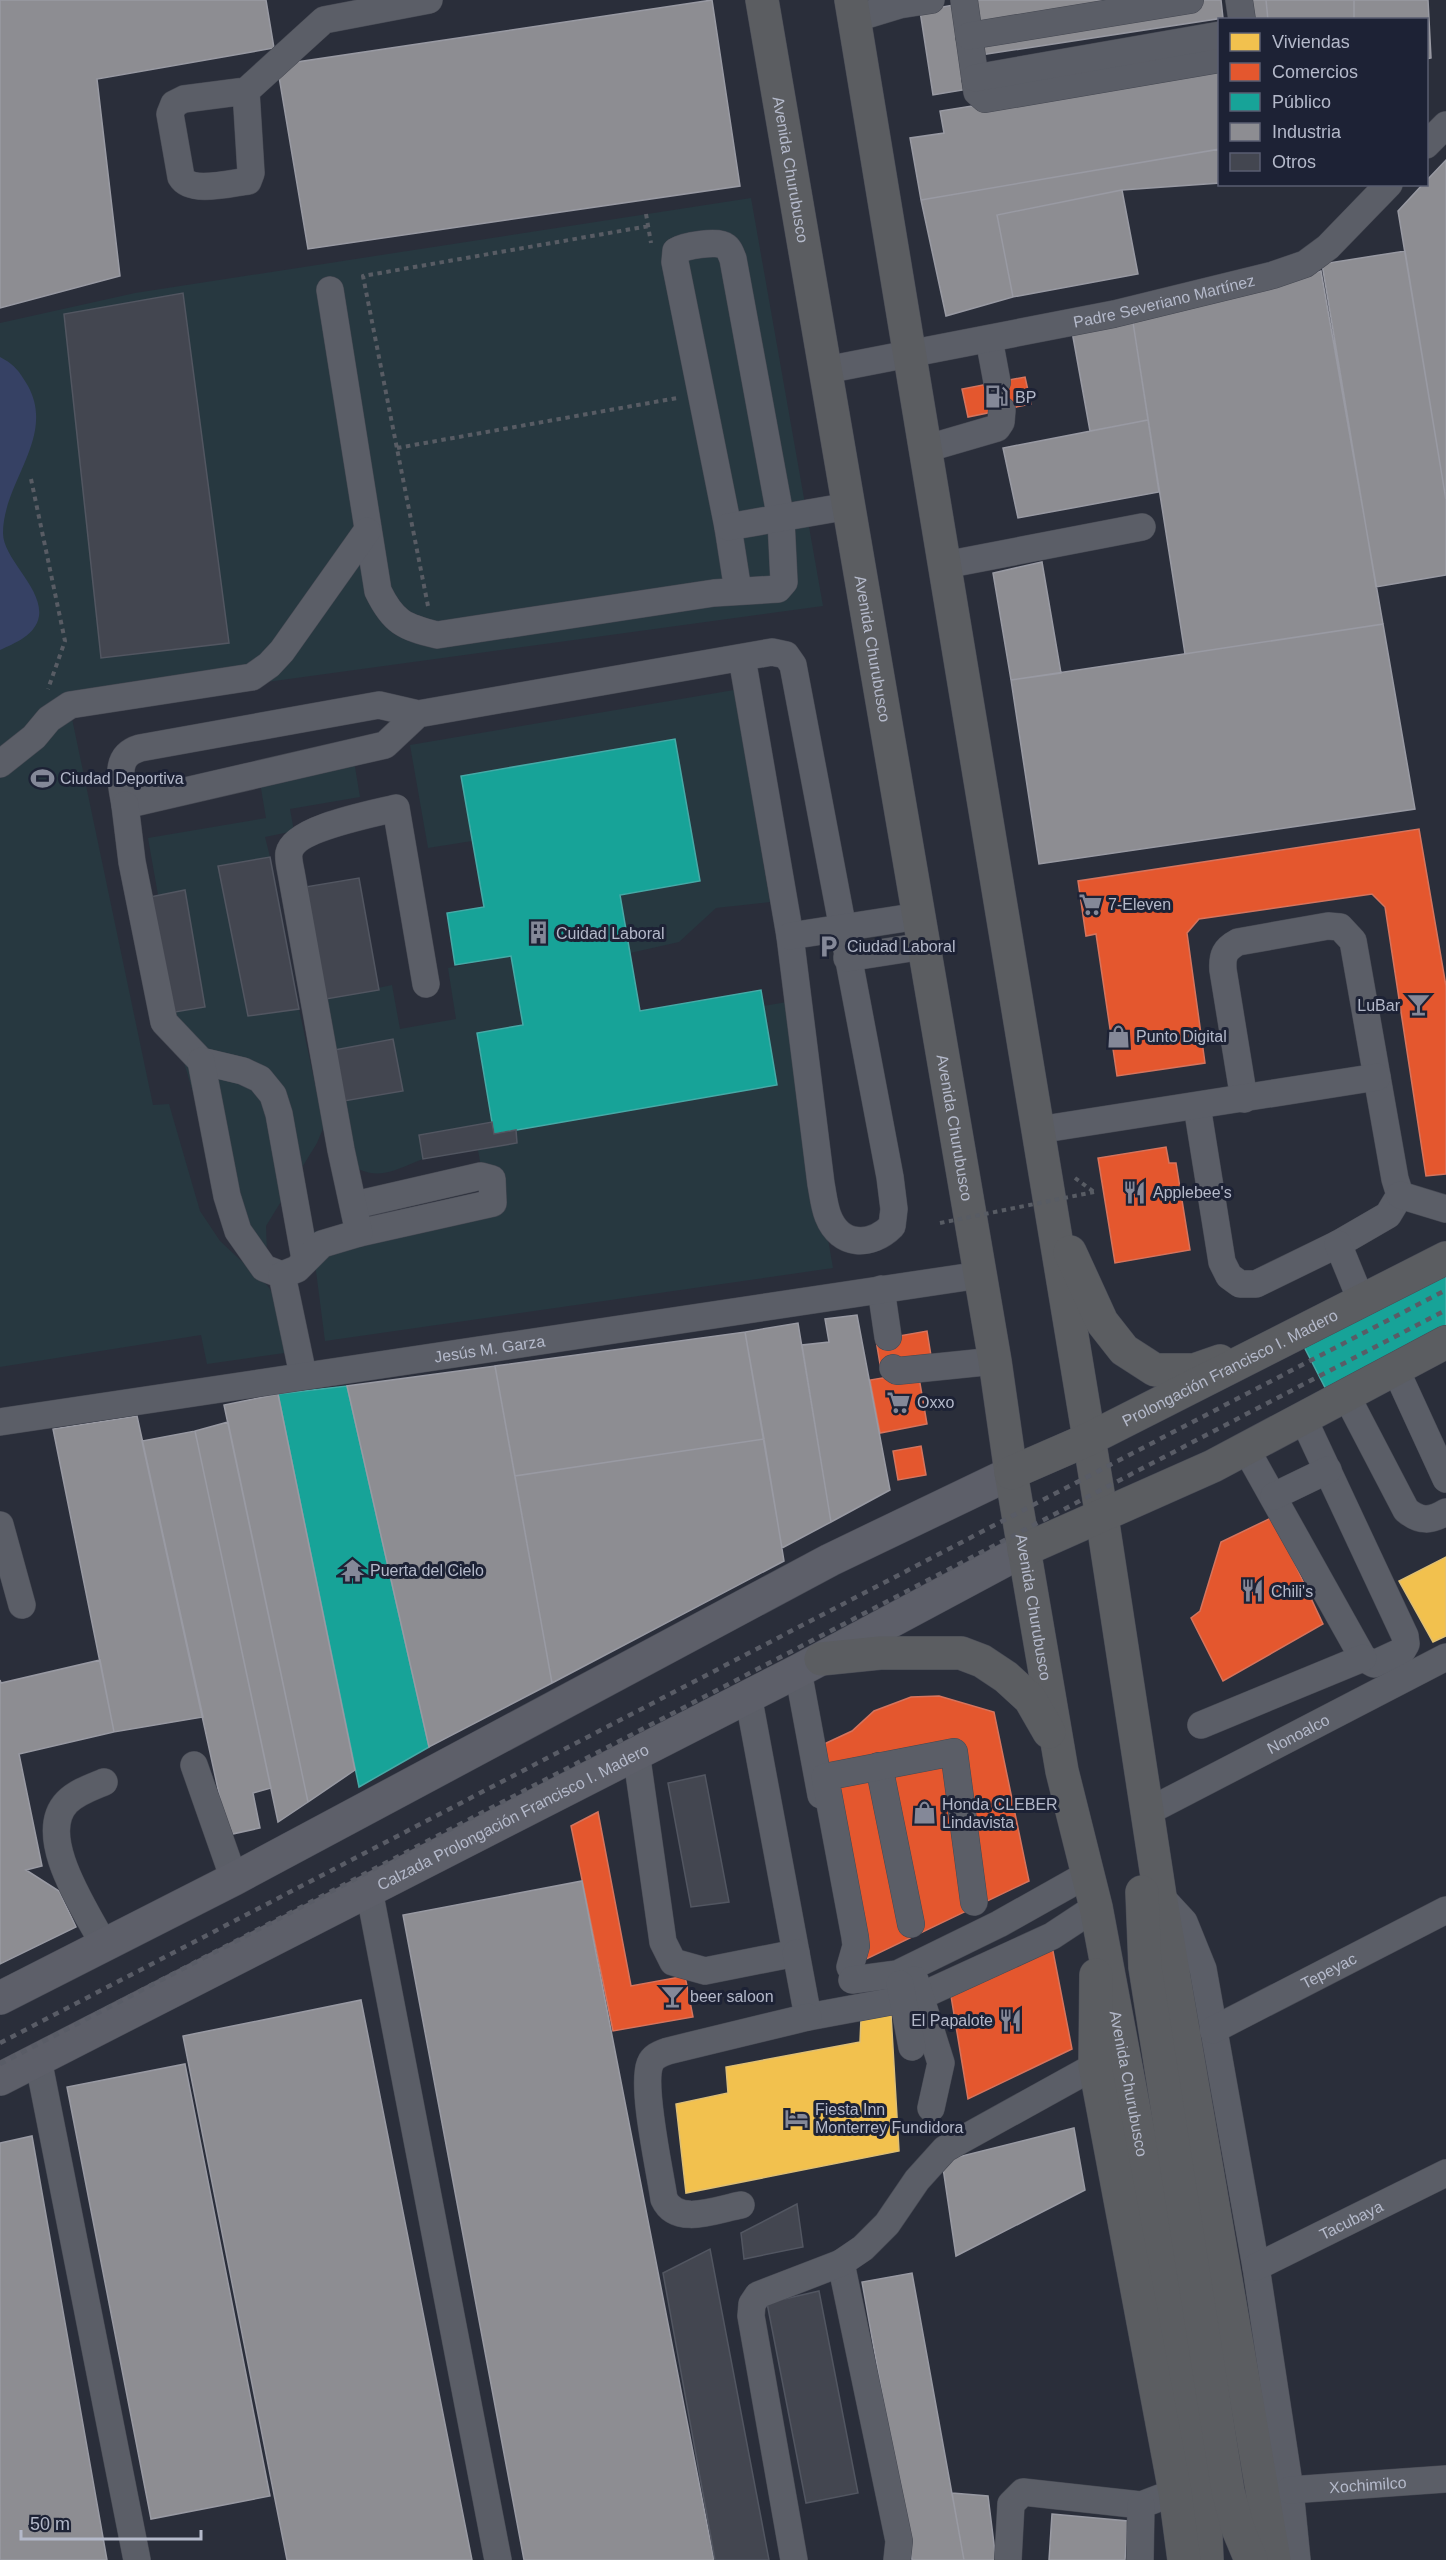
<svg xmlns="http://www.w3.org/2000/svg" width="1446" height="2560" font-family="Helvetica,sans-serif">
<rect width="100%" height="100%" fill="#2a2e3a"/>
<path fill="#273840" d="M751 198 823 606 70 709 153 1105 169 1104 200 1211 220 1241 267 1285 283 1308 292 1352 207 1364 201 1335 0 1367V323L135 293Z
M734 690 770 902 716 908 679 942 630 953 620 895 700 881 675 739 462 776 472 841 428 848 410 745Z
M354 761 360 797 290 809 294 831 265 837 270 857 218 866 248 1016 299 1009 324 1126 317 1143 266 1226 267 1253 245 1217 208 1142 169 1013 205 1007 185 890 158 895 148 838 266 818 259 777Z
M511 956 523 1025 477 1034 492 1122 419 1135 423 1159C398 1168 384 1180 358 1169L326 999 392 985 400 1029 456 1019 448 968Z
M787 1002 833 1268 325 1341 311 1232 487 1201 478 1150 517 1143 516 1130 763 1006Z"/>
<path fill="#364164" d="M0 357C15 365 19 371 28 386 56 437 3 482 3 533 3 559 43 588 39 616 36 635 15 643 0 650Z"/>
<path fill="#f2c14e" stroke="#dfbf73" stroke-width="1.5" d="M1446 1557V1636L1433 1642 1399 1581Z
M891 2014 899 2151 686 2193 676 2104 728 2093 726 2067 860 2042 861 2019Z"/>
<path fill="#e4572e" stroke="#d6745d" stroke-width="1.5" d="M1025 377 1031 404 968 417 962 389Z
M1419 829 1446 986V1174L1426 1176 1385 907 1372 894 1199 919 1187 933 1205 1063 1117 1076 1096 934 1086 936 1078 881Z
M1166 1147 1169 1163H1176L1190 1250 1115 1263 1098 1158Z
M927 1331 932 1362 881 1370 876 1340Z
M918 1372 927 1424 880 1433 870 1380Z
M921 1446 926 1475 898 1480 893 1451Z
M1273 1517 1323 1624 1223 1681 1191 1618 1200 1611 1221 1542Z
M939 1696 994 1712 1029 1881 858 1963 822 1745 852 1731 874 1711 911 1697Z
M598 1812 631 1986 685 1976 693 2017 613 2031 571 1826Z
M1051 1941 1072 2049 968 2099 950 1990Z"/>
<path fill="#17a398" stroke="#46aaa7" stroke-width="1.5" d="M675 739 700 881 620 895 640 1011 761 990 777 1085 494 1134 477 1033 523 1025 511 956 455 965 447 913 484 907 461 776Z
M1446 1253V1349L1335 1407 1296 1331Z
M347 1386 429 1747 359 1787 278 1394Z"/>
<path fill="#8d8d92" stroke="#999aa3" stroke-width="1.5" d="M0 0H266L274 48 97 79 120 276 0 308Z
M712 0 740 186 308 249 277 65Z
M974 0H1169L978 31Z
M1200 0H1221L1223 18 981 55 977 39Z
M1248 0H1266L1268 20H1251Z
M1266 0H1354V20H1268Z
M1354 0H1428L1431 58 1426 59V20H1354Z
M953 5 969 89 933 95 920 11Z
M1220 67V149L921 200 910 138 944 133 940 111Z
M1220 149V183L1122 190 997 215 1013 297 946 316 921 200Z
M1446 160V500L1398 211 1423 184H1426V181Z
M1122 190 1138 274 1013 297 997 215Z
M1405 251 1446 500V575L1376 587 1322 264Z
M1321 271 1383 624 1185 654 1132 316Z
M1132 316 1148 420 1090 431 1071 326Z
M1148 420 1159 492 1018 518 1003 448Z
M1042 562 1061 673 1011 680 993 573Z
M1383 624 1415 809 1039 864 1011 680Z
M857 1315 890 1490 831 1522 802 1345 829 1342 825 1319Z
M798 1323 831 1522 782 1548 745 1332Z
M745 1332 764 1439 515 1476 495 1366Z
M495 1366 552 1683 429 1747 347 1386Z
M278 1394 355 1770 308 1802 224 1405Z
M137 1416 203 1717 114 1732 53 1429Z
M228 1422 308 1802 278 1822 195 1431Z
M195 1431 271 1788 253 1793 260 1828 228 1835 142 1441Z
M764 1439 784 1561 552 1683 515 1476Z
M100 1660 114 1732 19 1754 42 1866 26 1870 59 1891 76 1927 0 1964V1680L1 1683Z
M582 1881 714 2560H524L403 1915Z
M361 2000 472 2560H287L183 2036Z
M185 2064 270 2496 151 2519 67 2087Z
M1074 2128 1085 2190 956 2256 942 2161Z
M32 2136 107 2560H0V2143Z
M912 2273 964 2560H912L862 2282Z
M952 2493 988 2496 996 2560H964Z
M1052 2514 1128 2521 1125 2560H1049Z"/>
<path fill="#434650" stroke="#525661" stroke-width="1.5" d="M183 293 229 643 101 658 64 314Z
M270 857 299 1009 248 1016 218 866Z
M359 878 379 990 326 999 305 887Z
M185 890 205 1007 169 1013 145 898Z
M393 1039 403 1091 344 1101 334 1050Z
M492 1122 494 1134 516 1130 517 1143 423 1159 419 1135Z
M705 1775 729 1902 691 1907 668 1783Z
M797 2204 803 2247 744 2259 741 2233Z
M710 2249 769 2560H715L663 2273Z
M819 2291 858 2493 806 2503 767 2303Z"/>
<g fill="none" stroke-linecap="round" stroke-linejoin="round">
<defs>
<g id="minor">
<path d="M964 0 977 92 985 99 1220 59"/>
<path d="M1239 0 1242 20"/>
<path d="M853 19 899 5 931 0"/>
<path d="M969 36 1190 0"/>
<path d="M975 78 1220 35"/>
<path d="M246 91 251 173 248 181C231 183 191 194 181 177L170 114 174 104 184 99 246 91 324 20 429 0"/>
<path d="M1426 145 1446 125"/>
<path d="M330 290 378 591C393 622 404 627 437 635L714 593 778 589 784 582 781 520 733 259C731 254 729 248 725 246 718 240 684 246 676 251L675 262 728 527 738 591"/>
<path d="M989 339 997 382"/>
<path id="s1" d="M826 370 1114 314 1273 275 1305 264 1328 247 1389 184"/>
<path d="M925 449 997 428 1001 422 1002 410"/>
<path d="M728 527 849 506"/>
<path d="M945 565 1142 527"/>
<path d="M418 714 385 745 125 805C121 781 113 756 140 748L379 705 418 714 772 652 786 655 793 665 890 1177 894 1209 892 1226C871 1247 840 1247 828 1216 824 1206 823 1194 821 1184L790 936 742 658"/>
<path d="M0 764 34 737 49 719 70 705 252 677 269 665 282 651 367 531"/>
<path d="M125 805 132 862 164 1022 201 1061 243 1071 260 1079 273 1095 279 1114 305 1259"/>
<path d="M790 936 919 916"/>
<path d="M847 958 924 946"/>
<path d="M201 1061 227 1196 238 1231 264 1268 282 1275"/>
<path d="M1197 1106 1222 1262 1229 1276 1240 1284H1256L1338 1244 1388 1215 1400 1195 1395 1179 1353 941 1340 927 1328 926 1238 942C1225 949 1222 955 1223 970L1244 1099"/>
<path d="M1038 1130 1377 1077"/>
<path d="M1400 1195 1446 1209"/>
<path d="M355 1205 481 1176 492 1179 493 1203 359 1233"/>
<path d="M1338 1244 1361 1300"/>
<path d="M881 1289 888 1337"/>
<path d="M893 1368 897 1371 995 1361"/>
<path d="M1395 1368 1446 1479"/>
<path d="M303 1375 282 1275 297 1269 322 1244 359 1233 341 1150 291 872C290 867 288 858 289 853 294 828 373 814 396 808L426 984"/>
<path d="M1346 1395 1406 1510C1420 1522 1431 1521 1446 1512"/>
<path id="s2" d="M0 1422 980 1275"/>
<path d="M1246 1449 1363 1658 1374 1664 1402 1651 1406 1644 1405 1636 1303 1418"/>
<path d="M1274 1496 1328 1470"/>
<path d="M0 1525 22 1605"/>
<path d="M798 1671 821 1795"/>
<path d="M1201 1725 1363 1658"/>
<path d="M636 1752 663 1942 673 1962 705 1971 796 1953 748 1695"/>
<path d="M194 1765 234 1879"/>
<path d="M879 1766 911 1924"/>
<path d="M104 1782C92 1787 77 1792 67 1802 34 1836 87 1912 104 1945"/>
<path id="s3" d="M1149 1811 1446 1657"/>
<path d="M369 1890 498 2560"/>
<path d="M1160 1896 1184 1922 1203 1969 1256 2267 1290 2490 1297 2560"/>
<path d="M796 1953 808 2017 921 1996 1052 1936 1096 1907"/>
<path d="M850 1967 856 1946 855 1937 825 1777 954 1752 974 1902"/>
<path d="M852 1980 897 1974 999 1924 1088 1874"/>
<path d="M915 1980 941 2063 931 2108"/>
<path d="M900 1984 912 2047"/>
<path id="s4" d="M1213 2030 1446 1910"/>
<path d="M38 2059 137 2560"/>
<path d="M741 2205C718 2209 677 2227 664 2199 660 2171 641 2087 650 2064 653 2056 660 2054 668 2051L808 2017"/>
<path d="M841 2263 899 2541 897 2560"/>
<path id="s5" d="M1256 2267 1446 2173"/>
<path id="s6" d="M1290 2490 1446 2479"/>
<path d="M794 2560 751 2316 752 2304 758 2295 841 2263 863 2248 887 2224 917 2180 945 2149 1095 2066"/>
<path d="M1008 2560 1011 2504 1023 2492 1141 2505 1175 2492"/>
<path d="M1140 2560 1141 2505"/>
</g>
<g id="major">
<path d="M0 1998 234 1879 830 1560 1011 1473"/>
<path id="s7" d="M0 2079 798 1671 1024 1550"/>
</g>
<g id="highway">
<path id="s8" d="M762 0 995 1361 1011 1473 1062 1771 1096 1907 1161 2253 1185 2420 1206 2535 1207 2560"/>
<path d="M851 0 1102 1517 1160 1896 1274 2560"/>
<path d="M1070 1252 1102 1322 1124 1350 1155 1370H1194L1220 1361"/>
<path id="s9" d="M1011 1473 1089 1439 1446 1258"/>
<path d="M1024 1550 1213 1466 1446 1342"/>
<path d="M821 1659 880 1653H961L982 1661 1006 1677 1030 1699 1049 1732"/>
<path d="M1142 1892 1145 1967 1228 2491 1238 2529 1251 2560"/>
<path d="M1096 1975 1095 2066 1175 2492 1184 2560"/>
</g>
</defs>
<use href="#minor" stroke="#464953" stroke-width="28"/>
<use href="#major" stroke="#484b56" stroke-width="34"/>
<use href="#highway" stroke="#474a55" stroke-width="34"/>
<path stroke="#585c64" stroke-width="4" stroke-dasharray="4.5 4.5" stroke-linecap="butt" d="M646 214 651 243
M397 448 677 398
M31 479 65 641 48 689
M428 606 363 276 649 226
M1075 1178 1094 1192"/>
<use href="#minor" stroke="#5b5e67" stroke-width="27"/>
<use href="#major" stroke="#5d5f69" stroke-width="33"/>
<use href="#highway" stroke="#5b5d61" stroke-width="33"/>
<path stroke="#595c66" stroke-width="4.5" stroke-dasharray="6 6" stroke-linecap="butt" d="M0 2043 1446 1290
M0 2064 1446 1310"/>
<path stroke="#585c64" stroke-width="4" stroke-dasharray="4.5 4.5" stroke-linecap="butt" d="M940 1223 1094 1192"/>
</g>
<defs>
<symbol id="fuel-bare" viewBox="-9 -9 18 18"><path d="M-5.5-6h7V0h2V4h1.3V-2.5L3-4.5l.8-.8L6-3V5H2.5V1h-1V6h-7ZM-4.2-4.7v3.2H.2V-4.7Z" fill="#848898" stroke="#1d2235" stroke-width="2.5" paint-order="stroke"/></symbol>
<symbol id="stadium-bare" viewBox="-9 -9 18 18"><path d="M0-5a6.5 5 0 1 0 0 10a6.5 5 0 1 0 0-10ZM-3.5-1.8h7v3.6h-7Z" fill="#848898" stroke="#1d2235" stroke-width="2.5" paint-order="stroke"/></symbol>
<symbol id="supermarket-bare" viewBox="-9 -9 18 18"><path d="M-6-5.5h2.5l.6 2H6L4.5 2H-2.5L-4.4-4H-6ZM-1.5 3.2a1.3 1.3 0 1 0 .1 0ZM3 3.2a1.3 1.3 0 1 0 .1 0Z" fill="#848898" stroke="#1d2235" stroke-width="2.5" paint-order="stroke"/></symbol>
<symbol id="building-bare" viewBox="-9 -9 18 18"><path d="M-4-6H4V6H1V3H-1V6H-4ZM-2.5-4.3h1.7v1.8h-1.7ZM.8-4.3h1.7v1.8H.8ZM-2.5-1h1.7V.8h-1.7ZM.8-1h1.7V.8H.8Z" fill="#848898" stroke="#1d2235" stroke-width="2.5" paint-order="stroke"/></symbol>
<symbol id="parking-bare" viewBox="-9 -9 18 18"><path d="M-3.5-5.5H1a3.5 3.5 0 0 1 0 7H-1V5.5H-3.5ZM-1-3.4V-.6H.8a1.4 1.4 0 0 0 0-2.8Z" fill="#848898" stroke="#1d2235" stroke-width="2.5" paint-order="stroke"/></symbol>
<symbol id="bar-bare" viewBox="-9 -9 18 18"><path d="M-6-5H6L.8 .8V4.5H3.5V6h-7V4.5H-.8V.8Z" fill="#848898" stroke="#1d2235" stroke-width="2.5" paint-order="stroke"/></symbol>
<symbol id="shop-bare" viewBox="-9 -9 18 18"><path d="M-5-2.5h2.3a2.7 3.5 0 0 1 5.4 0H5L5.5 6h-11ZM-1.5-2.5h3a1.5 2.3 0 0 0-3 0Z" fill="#848898" stroke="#1d2235" stroke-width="2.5" paint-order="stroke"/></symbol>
<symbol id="restaurant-bare" viewBox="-9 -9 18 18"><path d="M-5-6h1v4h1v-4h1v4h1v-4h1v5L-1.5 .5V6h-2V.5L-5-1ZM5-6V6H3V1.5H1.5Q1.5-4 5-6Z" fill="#848898" stroke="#1d2235" stroke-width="2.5" paint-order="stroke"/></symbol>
<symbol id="temple-bare" viewBox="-9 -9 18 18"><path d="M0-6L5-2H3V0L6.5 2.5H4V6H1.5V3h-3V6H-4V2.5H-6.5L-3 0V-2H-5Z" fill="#848898" stroke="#1d2235" stroke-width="2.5" paint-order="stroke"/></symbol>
<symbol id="hotel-bare" viewBox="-9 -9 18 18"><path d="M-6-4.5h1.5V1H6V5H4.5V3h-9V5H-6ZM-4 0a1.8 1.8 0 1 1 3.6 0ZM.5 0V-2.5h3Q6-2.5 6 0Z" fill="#848898" stroke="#1d2235" stroke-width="2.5" paint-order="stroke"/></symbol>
</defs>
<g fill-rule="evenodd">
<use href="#fuel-bare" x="980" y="380" width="33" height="33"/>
<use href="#stadium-bare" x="26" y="762" width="33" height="33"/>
<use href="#supermarket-bare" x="1074" y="888" width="33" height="33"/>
<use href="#building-bare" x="522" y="916" width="33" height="33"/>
<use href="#parking-bare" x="812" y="930" width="33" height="33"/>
<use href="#bar-bare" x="1402" y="988" width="33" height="33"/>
<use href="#shop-bare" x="1102" y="1020" width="33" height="33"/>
<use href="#restaurant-bare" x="1118" y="1176" width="33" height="33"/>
<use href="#supermarket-bare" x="882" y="1386" width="33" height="33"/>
<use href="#temple-bare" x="336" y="1554" width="33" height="33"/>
<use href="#restaurant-bare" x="1236" y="1574" width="33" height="33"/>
<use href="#shop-bare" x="908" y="1796" width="33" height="33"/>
<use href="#bar-bare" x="656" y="1980" width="33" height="33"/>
<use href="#restaurant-bare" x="994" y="2004" width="33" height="33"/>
<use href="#hotel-bare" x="780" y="2102" width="33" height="33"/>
</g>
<g text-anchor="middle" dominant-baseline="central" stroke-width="6" stroke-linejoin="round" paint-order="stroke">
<g font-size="16" fill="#b4b9ca" stroke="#1d2235">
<text stroke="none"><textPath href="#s8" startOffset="172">Avenida Churubusco</textPath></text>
<text stroke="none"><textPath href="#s1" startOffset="345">Padre Severiano Martínez</textPath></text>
<text stroke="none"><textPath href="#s8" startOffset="658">Avenida Churubusco</textPath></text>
<text stroke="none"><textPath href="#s8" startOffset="1144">Avenida Churubusco</textPath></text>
<text stroke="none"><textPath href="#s2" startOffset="495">Jesús M. Garza</textPath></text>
<text stroke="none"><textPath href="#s9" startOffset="243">Prolongación Francisco I. Madero</textPath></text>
<text stroke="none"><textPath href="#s8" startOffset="1630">Avenida Churubusco</textPath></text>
<text stroke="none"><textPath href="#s3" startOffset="168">Nonoalco</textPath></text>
<text stroke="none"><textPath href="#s7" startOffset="576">Calzada Prolongación Francisco I. Madero</textPath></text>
<text stroke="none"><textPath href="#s4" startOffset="130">Tepeyac</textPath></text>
<text stroke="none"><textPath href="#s8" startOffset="2116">Avenida Churubusco</textPath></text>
<text stroke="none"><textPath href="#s5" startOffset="106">Tacubaya</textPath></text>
<text stroke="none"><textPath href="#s6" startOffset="78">Xochimilco</textPath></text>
</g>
<g font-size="16" fill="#b4b9ca" stroke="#1d2235" text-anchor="start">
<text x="1015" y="397">BP</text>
<text x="60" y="778">Ciudad Deportiva</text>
<text x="1108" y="904">7-Eleven</text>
<text x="556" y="933">Cuidad Laboral</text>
<text x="847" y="946">Ciudad Laboral</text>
<text x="1400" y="1005" text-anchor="end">LuBar</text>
<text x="1136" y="1036">Punto Digital</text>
<text x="1153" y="1192">Applebee's</text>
<text x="917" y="1402">Oxxo</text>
<text x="370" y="1570">Puerta del Cielo</text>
<text x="1271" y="1591">Chili's</text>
<text x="942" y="1804">Honda CLEBER<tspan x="942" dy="18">Lindavista</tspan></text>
<text x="690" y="1996">beer saloon</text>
<text x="993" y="2020" text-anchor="end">El Papalote</text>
<text x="815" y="2109">Fiesta Inn<tspan x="815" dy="18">Monterrey Fundidora</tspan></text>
</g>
</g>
<rect x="1218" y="18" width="210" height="168" fill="#1d2235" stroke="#595e71" stroke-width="1.5"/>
<rect x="1230" y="33" width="30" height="18" fill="#f2c14e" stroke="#595e71" stroke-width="1.5"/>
<text x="1272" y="48" font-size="18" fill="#b4b9ca">Viviendas</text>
<rect x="1230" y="63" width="30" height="18" fill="#e4572e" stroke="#595e71" stroke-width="1.5"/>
<text x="1272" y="78" font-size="18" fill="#b4b9ca">Comercios</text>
<rect x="1230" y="93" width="30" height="18" fill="#17a398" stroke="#595e71" stroke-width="1.5"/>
<text x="1272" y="108" font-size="18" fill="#b4b9ca">Público</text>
<rect x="1230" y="123" width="30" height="18" fill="#8d8d92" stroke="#595e71" stroke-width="1.5"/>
<text x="1272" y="138" font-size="18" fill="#b4b9ca">Industria</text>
<rect x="1230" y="153" width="30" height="18" fill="#434650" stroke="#595e71" stroke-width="1.5"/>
<text x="1272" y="168" font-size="18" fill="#b4b9ca">Otros</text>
<path d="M21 2530v9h180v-9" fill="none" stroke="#b4b9ca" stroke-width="3"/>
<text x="30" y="2530" font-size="18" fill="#b4b9ca" stroke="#1d2235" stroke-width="4.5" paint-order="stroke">50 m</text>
</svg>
